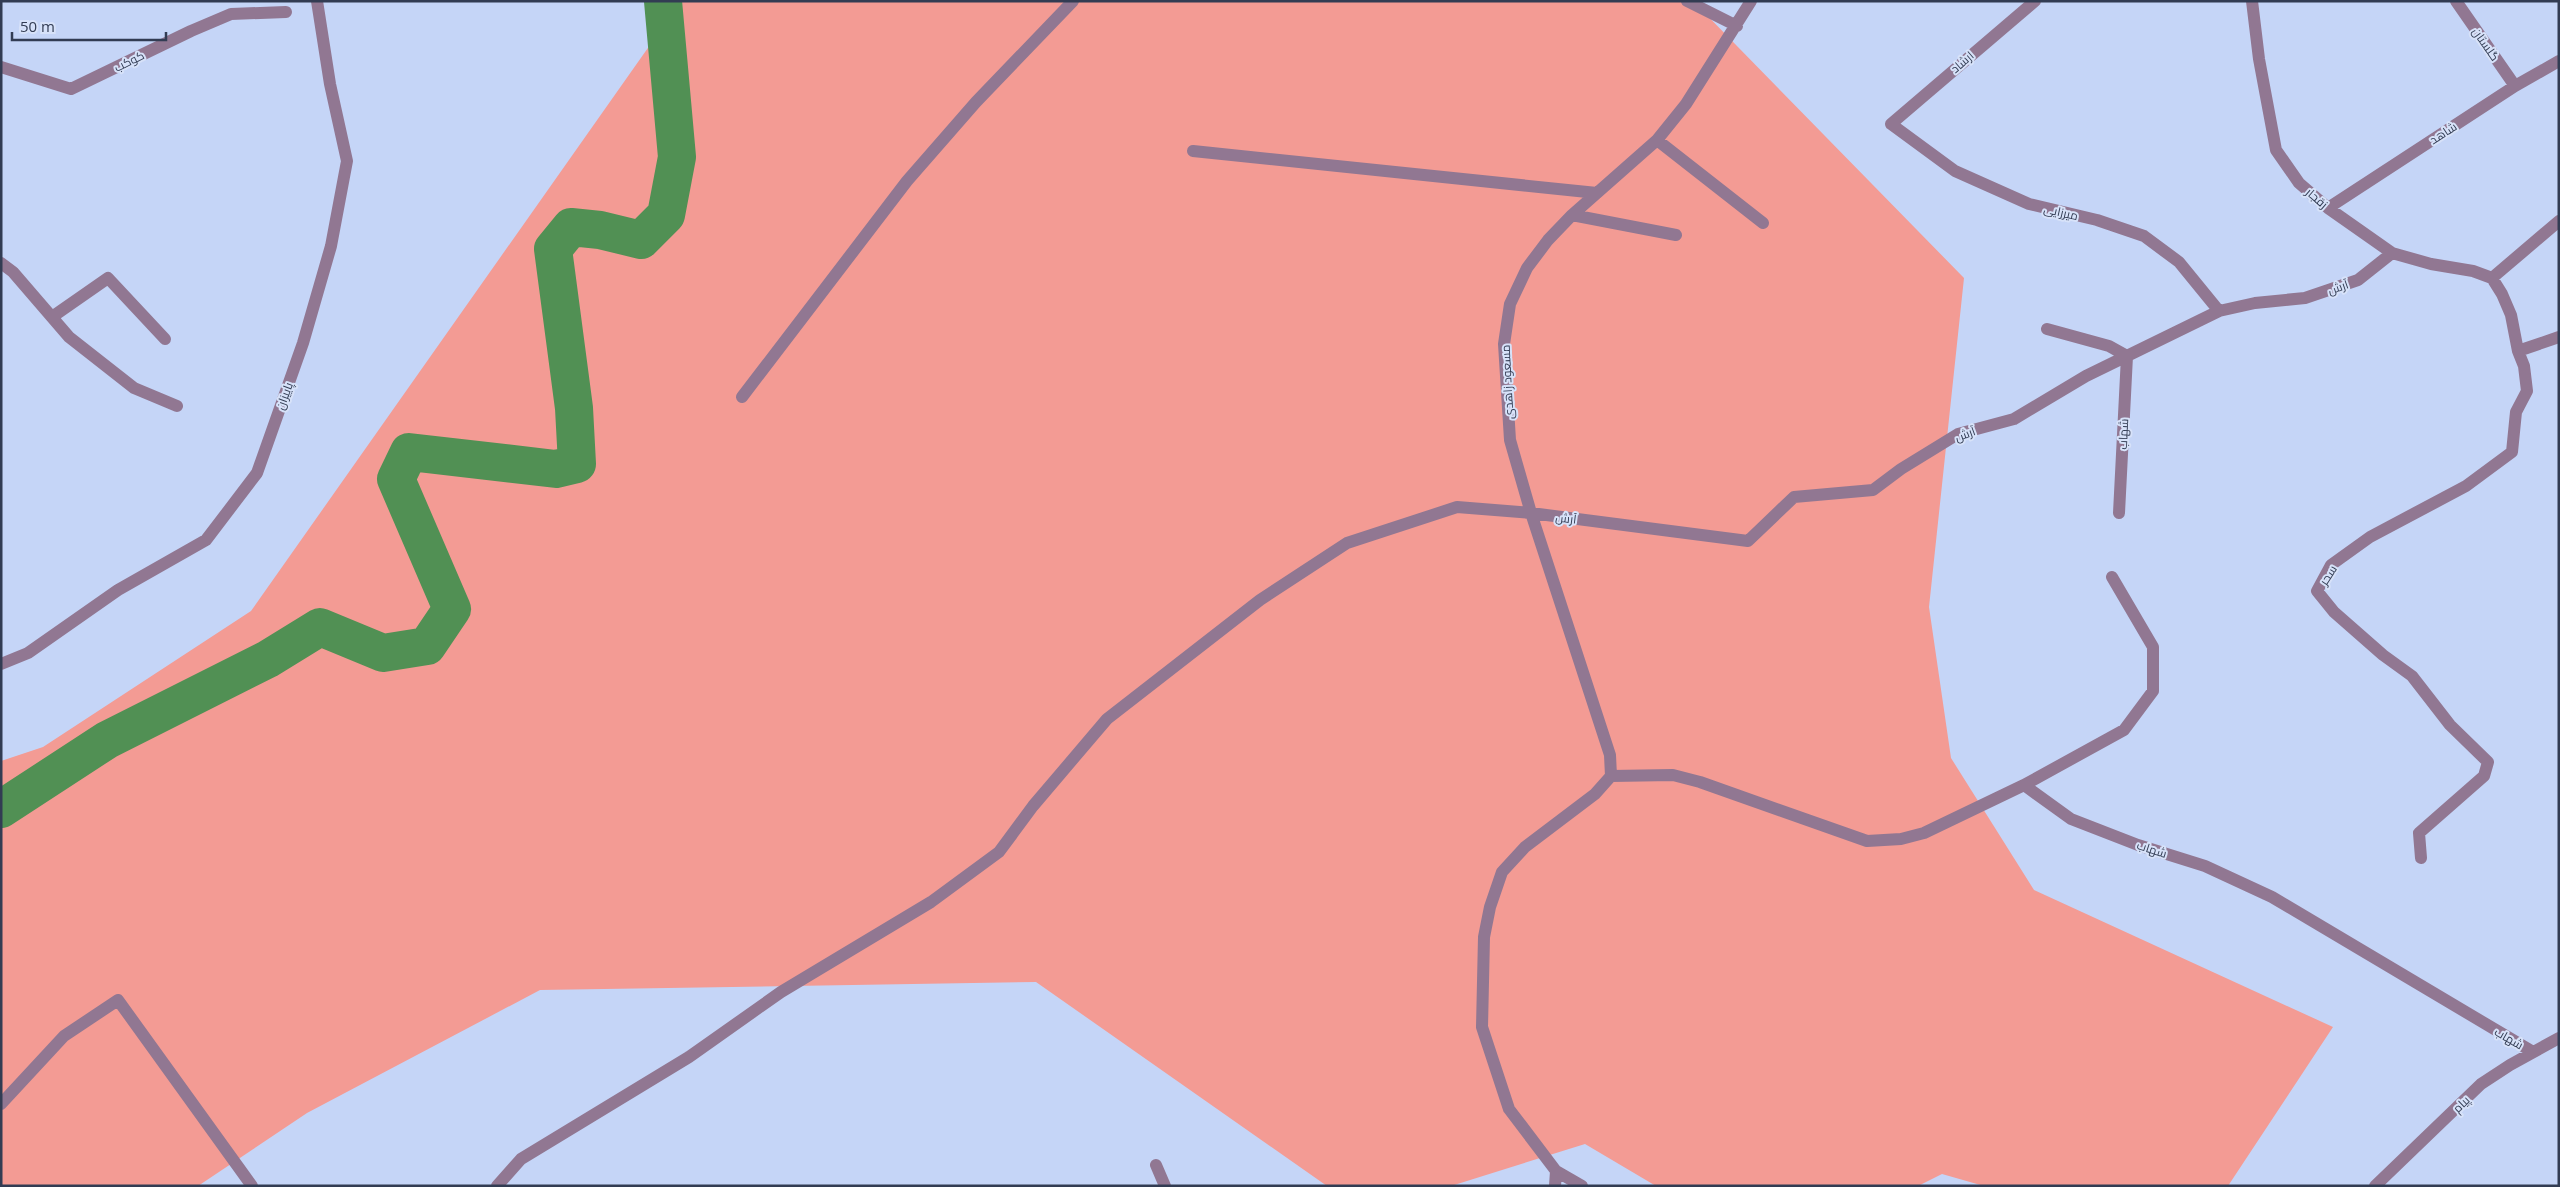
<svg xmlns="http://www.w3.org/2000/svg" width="2560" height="1187" font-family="'Open Sans',Cairo,sans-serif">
<rect width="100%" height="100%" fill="#c5d5f7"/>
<path fill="#f39b94" d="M681 1H1693L1964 278 1929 607 1951 758 2034 890 2333 1027 2228 1186H1984L1942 1174 1918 1186H1656L1585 1144 1451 1186H1327L1036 982 540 990 307 1113 198 1186H1V761L43 747 251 611Z"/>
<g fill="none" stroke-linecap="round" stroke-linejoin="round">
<path stroke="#519054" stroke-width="38" d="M1 809 107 740 268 659 320 627 383 653 427 646 452 609 396 479 409 452 556 469 577 464 574 408 553 249 571 227 600 230 641 240 666 215 677 157 663 1"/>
<path stroke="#917792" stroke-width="12" d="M1687 1 1737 26
M2035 1 1891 124 1955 171 2029 204 2097 220 2144 236 2179 262 2219 311
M2252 1 2259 59 2276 150 2299 183 2328 208 2392 253 2431 264 2473 271 2492 278 2502 294 2511 315 2518 351 2524 366 2527 391 2516 412 2512 452 2466 486 2370 537 2331 565 2317 591 2334 612 2383 655 2412 676 2450 725 2488 762 2484 776 2419 833 2421 858
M2456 1 2515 86
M1 67 71 89 191 31 231 14 286 12
M1657 140 1763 223
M1193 151 1597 193
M2328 208 2515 86 2559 61
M1572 215 1676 235
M1 263 13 272 69 337 134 388 177 406
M2492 278 2559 221
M52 317 108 278 165 339
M2047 329 2109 346 2127 356 2119 513
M2518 351 2559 337
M742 397 907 181 976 102 1073 1
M2112 577 2153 647V691L2124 730 2024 785 2071 819 2138 845 2205 866 2272 897 2533 1052
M1 664 28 653 118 590 206 540 257 473 303 343 331 246 347 161 330 84 317 1
M1611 776 1610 755 1531 513 1510 440 1504 344 1510 304 1527 268 1548 240 1572 215 1657 140 1686 104 1751 1
M1 1104 64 1036 118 1000 252 1186
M1156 1165 1165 1186
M1556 1171 1582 1186
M497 1186 521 1159 689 1057 781 992 931 902 999 852 1033 806 1107 719 1260 600 1347 543 1457 507 1531 513 1748 541 1794 497 1873 490 1901 469 1958 434 2014 419 2086 376 2219 311 2255 303 2305 298 2358 280 2392 253
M1555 1186 1556 1171 1509 1109 1482 1027 1484 937 1490 907 1502 872 1525 847 1595 794 1611 776 1673 775 1700 782 1867 841 1901 839 1924 833 2024 785
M2375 1186 2481 1084 2510 1065 2559 1038"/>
</g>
<g text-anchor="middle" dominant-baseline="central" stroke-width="4" stroke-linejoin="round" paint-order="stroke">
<g font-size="12" fill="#323c53" stroke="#d7e2f9">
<text transform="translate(2486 44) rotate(55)">گلستان</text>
<text transform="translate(129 61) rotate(-26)">کوکب</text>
<text transform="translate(1962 62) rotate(-41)">ارشاد</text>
<text transform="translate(2443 133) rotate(-33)">شاهد</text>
<text transform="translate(2317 198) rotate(41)">زقجار</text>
<text transform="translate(2061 212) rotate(13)">میرزایی</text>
<text transform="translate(2338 287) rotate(-19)">آرش</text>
<text transform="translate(1507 382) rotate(-93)">مسعود زاهدی</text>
<text transform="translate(284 396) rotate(-70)">پاییزان</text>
<text transform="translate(1965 434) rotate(-20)">آرش</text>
<text transform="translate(2123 434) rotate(-87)">شهاب</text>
<text transform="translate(1566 518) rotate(7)">آرش</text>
<text transform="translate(2328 575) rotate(-57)">سحر</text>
<text transform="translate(2152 849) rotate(18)">شهاب</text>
<text transform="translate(2509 1038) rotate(30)">شهاب</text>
<text transform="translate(2461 1104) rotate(-44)">پیام</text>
</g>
</g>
<rect width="2560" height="1187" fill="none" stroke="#323c53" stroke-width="5"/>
<path d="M12 32v8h154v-8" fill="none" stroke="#323c53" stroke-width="2.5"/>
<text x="20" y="32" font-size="15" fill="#323c53" stroke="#d7e2f9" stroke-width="4" paint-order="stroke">50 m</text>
</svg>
